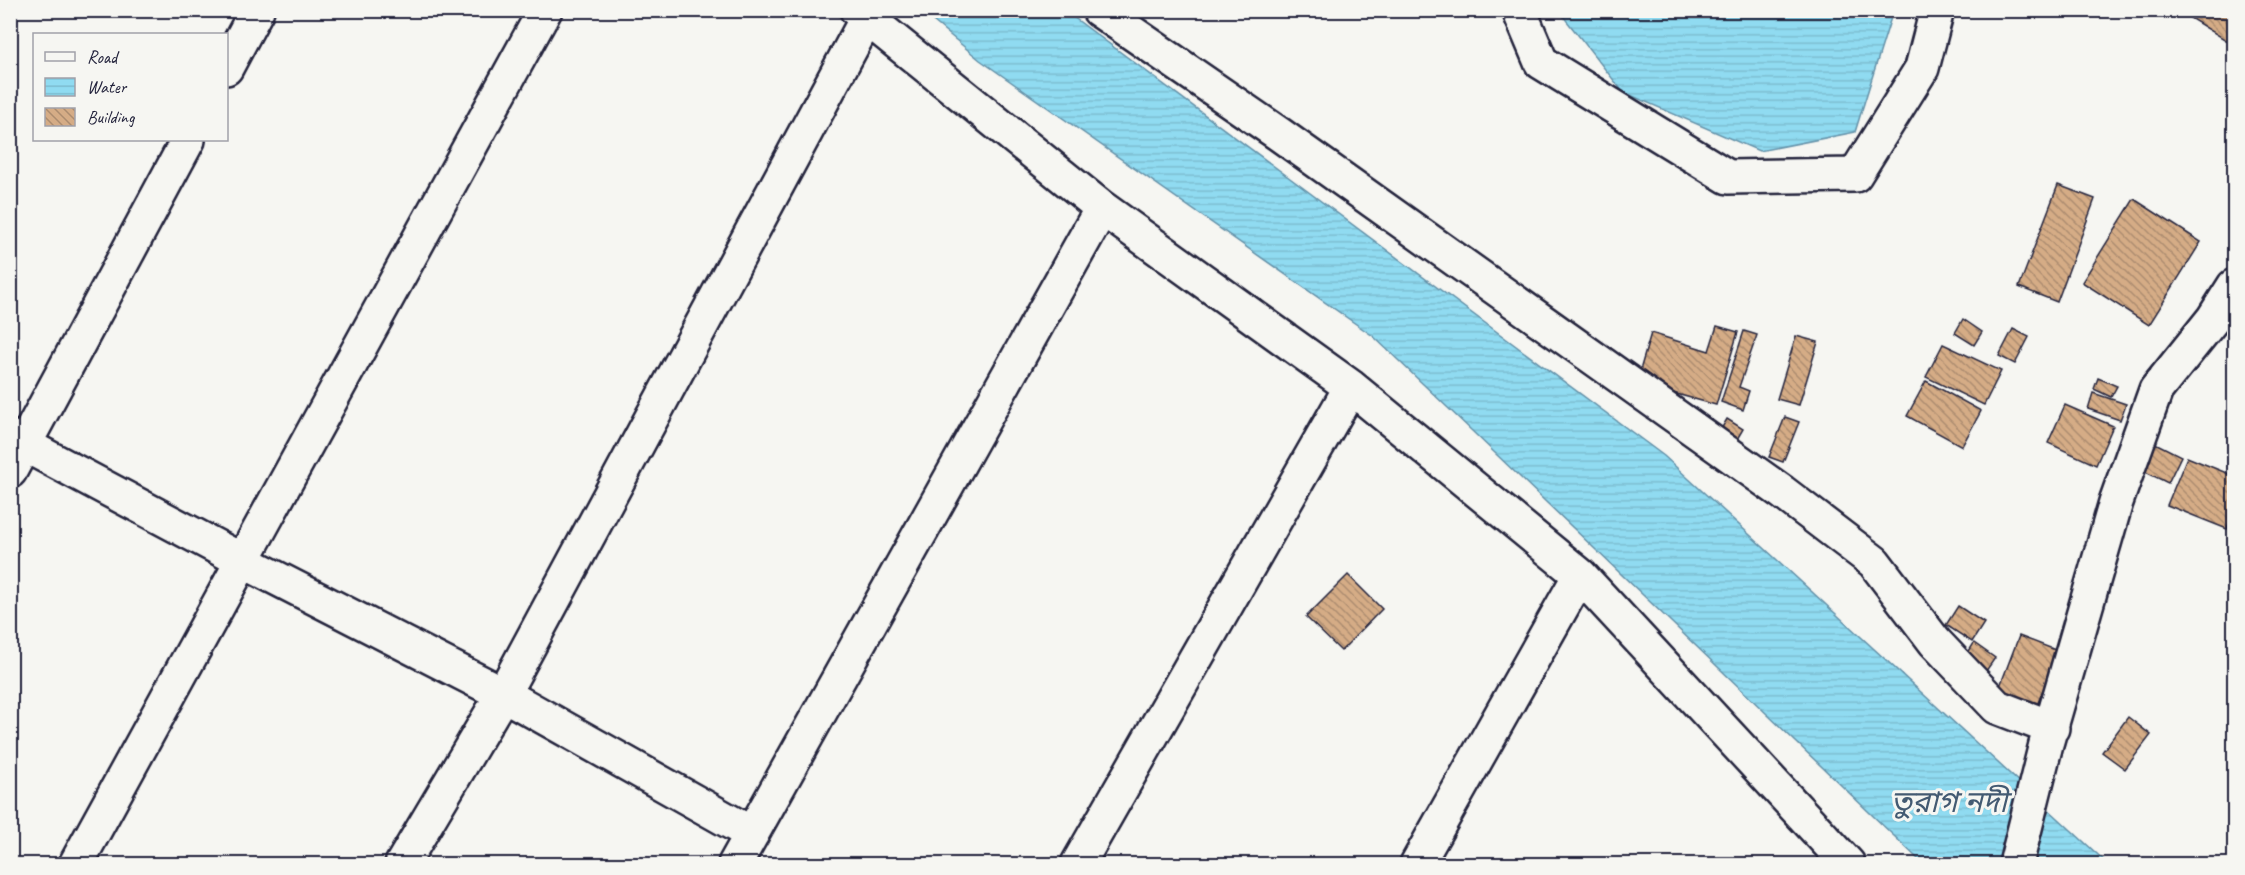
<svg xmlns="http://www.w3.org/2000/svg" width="2245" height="875" font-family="Caveat,'Noto Sans Bengali',sans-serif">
<defs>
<pattern id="water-rules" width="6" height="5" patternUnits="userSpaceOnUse" patternTransform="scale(1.5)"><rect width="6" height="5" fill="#90dbf1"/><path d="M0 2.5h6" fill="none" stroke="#7cbcd0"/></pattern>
<pattern id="building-back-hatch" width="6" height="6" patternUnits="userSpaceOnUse" patternTransform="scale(1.5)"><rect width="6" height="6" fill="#d5ac86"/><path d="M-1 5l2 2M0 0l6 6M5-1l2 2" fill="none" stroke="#ac8c6f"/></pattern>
</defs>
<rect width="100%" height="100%" fill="#f6f6f2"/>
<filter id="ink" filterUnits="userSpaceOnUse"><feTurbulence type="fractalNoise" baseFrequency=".0167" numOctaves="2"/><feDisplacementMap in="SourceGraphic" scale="12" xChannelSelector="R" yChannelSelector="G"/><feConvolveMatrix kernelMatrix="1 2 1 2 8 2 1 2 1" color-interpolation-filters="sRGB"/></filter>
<g filter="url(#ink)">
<path fill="url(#water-rules)" stroke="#6491a8" stroke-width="1.5" d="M921 11H1065L1664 456 2108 864H1925L1919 860 1373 336 980 60Z
M1559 11H1893L1855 132 1759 151 1623 92Z"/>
<path fill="url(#building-back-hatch)" stroke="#22223b" stroke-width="1.5" d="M2177 10H2234V45Z
M2058 185 2095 199 2057 302 2019 287Z
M2134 199 2201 242 2149 325 2082 282Z
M1963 319 1982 332 1974 345 1955 333Z
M1717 326 1738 332 1716 405 1673 393 1669 405 1633 394 1651 333 1709 351Z
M2013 329 2029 337 2015 364 1999 356Z
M1744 331 1757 335 1739 387 1749 391 1743 410 1721 402Z
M1796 336 1818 342 1799 405 1777 399Z
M1943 344 2001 371 1984 405 1926 377Z
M2098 378 2117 386 2111 397 2094 389Z
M1926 381 1981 411 1962 446 1907 416Z
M2093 393 2126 404 2120 420 2088 409Z
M2065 405 2113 426 2096 465 2048 443Z
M1785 417 1799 422 1783 462 1769 457Z
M1727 419 1743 429 1733 446 1717 436Z
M2149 440 2181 456 2168 483 2135 467Z
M2187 457 2234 476V510L2227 529 2167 505Z
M1348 575 1382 609 1341 651 1306 617Z
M1958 606 1984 623 1972 642 1946 625Z
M2019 636 2058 651 2036 708 1997 694Z
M1974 643 1995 658 1986 671 1966 656Z
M2128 717 2151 735 2125 769 2102 752Z"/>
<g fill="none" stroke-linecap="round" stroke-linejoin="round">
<defs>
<path id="minor" d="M857 10 1102 208 1351 387 1580 575 1848 864
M1099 10 1279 134 1782 492 1874 562 1935 642 1997 707 2052 728
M1519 10 1541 62 1728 177 1855 175 1922 68 1937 10
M226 68 257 10
M10 437 243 561 503 694 752 834
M10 471 188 140
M76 864 545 10
M402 864 503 694 867 18
M735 864 1102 208
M1078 864 1351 387
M1417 864 1580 575
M2016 864 2046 744 2116 502 2156 390 2213 319 2234 286"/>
</defs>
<use href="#minor" stroke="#22223b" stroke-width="38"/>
<use href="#minor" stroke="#f6f6f2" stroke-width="33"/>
</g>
</g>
<g text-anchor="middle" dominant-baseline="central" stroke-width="6" stroke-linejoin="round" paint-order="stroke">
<g font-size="30" font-style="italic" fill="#435a72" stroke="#f6f6f2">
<text x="1949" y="802">তুরাগ নদী</text>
</g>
</g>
<rect width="2245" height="875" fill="none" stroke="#f6f6f2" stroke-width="36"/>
<rect x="18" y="18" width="2209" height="839" fill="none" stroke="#22223b" stroke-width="2" filter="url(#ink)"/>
<rect x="33" y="33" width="195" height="108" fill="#f6f6f2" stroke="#a1a1a9" stroke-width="1.5"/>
<rect x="45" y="52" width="30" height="9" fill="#f6f6f2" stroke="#a1a1a9" stroke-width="1.5"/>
<text x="87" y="63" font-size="18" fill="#22223b">Road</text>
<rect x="45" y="78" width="30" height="18" fill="url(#water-rules)" stroke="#a1a1a9" stroke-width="1.5"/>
<text x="87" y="93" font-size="18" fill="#22223b">Water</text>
<rect x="45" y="108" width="30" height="18" fill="url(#building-back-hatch)" stroke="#a1a1a9" stroke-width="1.5"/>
<text x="87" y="123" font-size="18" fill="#22223b">Building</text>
</svg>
